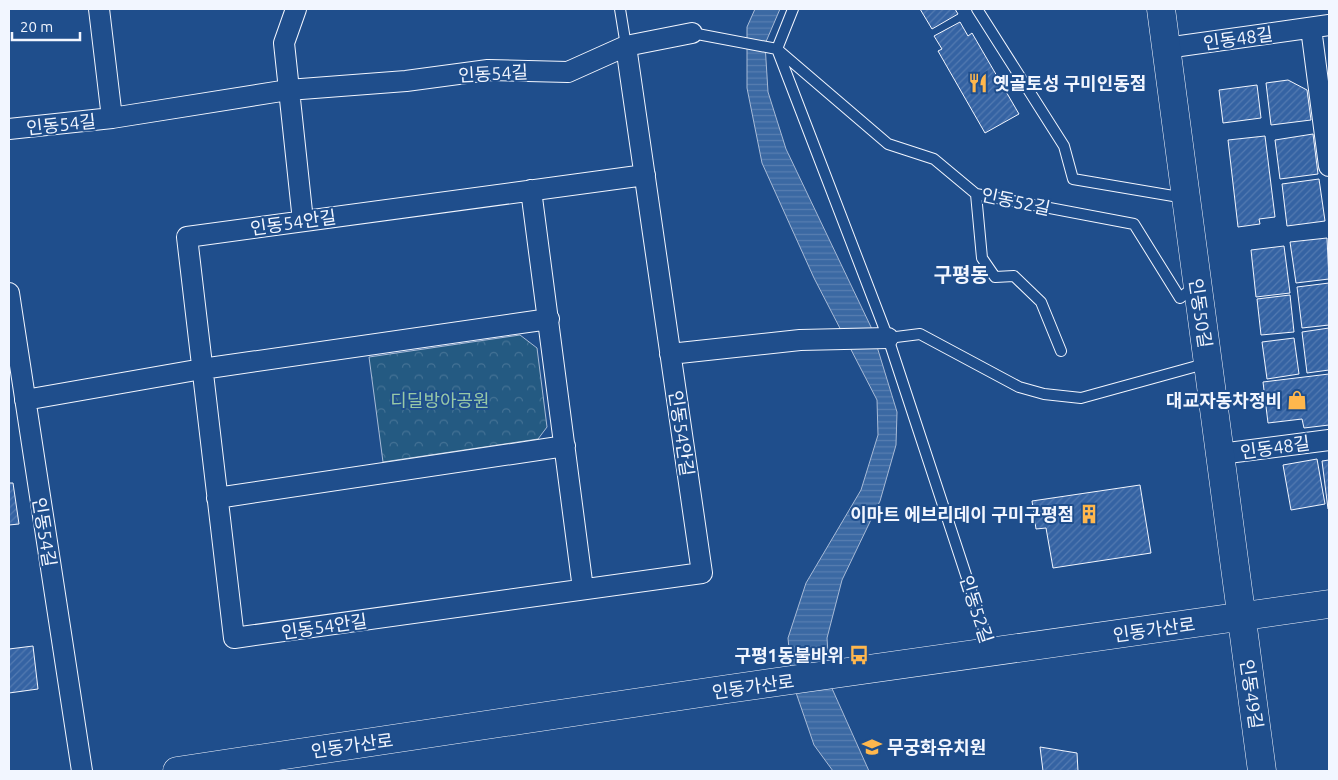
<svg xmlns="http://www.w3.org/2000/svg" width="1338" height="780" font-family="Ubuntu,'Noto Sans KR',sans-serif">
<defs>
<pattern id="park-crowns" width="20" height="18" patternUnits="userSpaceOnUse" patternTransform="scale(1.25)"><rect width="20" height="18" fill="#245a82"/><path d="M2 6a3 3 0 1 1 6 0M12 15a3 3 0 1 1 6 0" fill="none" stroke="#447295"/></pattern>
<pattern id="water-rules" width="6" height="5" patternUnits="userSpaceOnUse" patternTransform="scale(1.25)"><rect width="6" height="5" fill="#3b69a3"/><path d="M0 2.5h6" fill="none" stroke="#587fb1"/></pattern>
<pattern id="building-hatch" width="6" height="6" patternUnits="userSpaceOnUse" patternTransform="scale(1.25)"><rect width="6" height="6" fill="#3563a3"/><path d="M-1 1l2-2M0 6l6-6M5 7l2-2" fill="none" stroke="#537ab1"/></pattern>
</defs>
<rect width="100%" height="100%" fill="#1f4e8c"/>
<path fill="url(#park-crowns)" stroke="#a8bbd7" d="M520 335 537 348 547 427 538 439 383 462 369 357Z"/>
<path fill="url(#water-rules)" stroke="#a8bbd7" d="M755 9H780L765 44 768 92 786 149 871 327 897 412 896 445 880 501 842 580 827 638 830 684 869 771H833L814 745 792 681 788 638 806 583 861 490 878 435 877 400 814 278 762 163 747 88V27Z"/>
<path fill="url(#building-hatch)" stroke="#f2f6ff" d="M920 9H955L958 14 932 29Z
M960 22 968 36 972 33 1019 114 985 133 938 51 942 49 934 36Z
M1288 80 1307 90 1311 120 1271 125 1266 83Z
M1257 85 1261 118 1223 123 1219 90Z
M1313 134 1318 174 1280 179 1275 140Z
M1265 136 1275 217 1259 219 1260 224 1238 227 1228 140Z
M1319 179 1325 221 1287 226 1282 184Z
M1327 238 1329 279 1296 283 1290 242Z
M1284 246 1290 293 1256 297 1251 250Z
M1329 283V325L1302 328 1297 287Z
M1290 295 1294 332 1261 335 1257 299Z
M1329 328V370L1307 373 1302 332Z
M1294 338 1299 374 1267 379 1262 342Z
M1329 374V425L1304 428 1302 419 1268 423 1263 382Z
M1317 459 1325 504 1291 510 1283 465Z
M1329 460V509H1328L1322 461Z
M9 483H13L19 524 9 525Z
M1140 485 1151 553 1053 568 1046 528 1036 529 1032 501Z
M33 646 38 689 9 693V649Z
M1040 747 1077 753 1078 771H1043Z"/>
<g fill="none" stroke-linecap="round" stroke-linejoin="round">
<defs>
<path id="lane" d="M620 9 626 46
M793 9 777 49 888 338 991 651
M977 9 1064 146 1073 179 1185 198
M692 33 777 49 888 144 934 159 976 194 1134 224 1180 298 1195 286
M976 194 982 258 995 277 1014 276 1041 302 1061 351
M888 338 920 334 1019 387 1044 394 1081 398 1208 363"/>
<path id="street" d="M99 9 112 118
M296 9 284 43 303 221
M1311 28 1329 166
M626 46 702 573 234 638 187 237 645 175
M1166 48 1329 25
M9 129 112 118 288 90 406 81 488 70 568 72 626 46 692 33
M531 190 583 589
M9 293 82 771
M670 354 800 340 888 338
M25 400 202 369 549 319
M1220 454 1329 440
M217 498 565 446"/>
<path id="secondary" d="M1161 9 1262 771
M177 771 728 689 1329 604"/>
</defs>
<use href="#lane" stroke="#f2f6ff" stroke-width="12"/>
<use href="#street" stroke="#f2f6ff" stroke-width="22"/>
<use href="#secondary" stroke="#f2f6ff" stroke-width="29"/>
<use href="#lane" stroke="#1f4e8c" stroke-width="10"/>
<use href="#street" stroke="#1f4e8c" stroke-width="20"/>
<use href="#secondary" stroke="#1f4e8c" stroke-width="28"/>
</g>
<defs>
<symbol id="restaurant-bare" viewBox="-9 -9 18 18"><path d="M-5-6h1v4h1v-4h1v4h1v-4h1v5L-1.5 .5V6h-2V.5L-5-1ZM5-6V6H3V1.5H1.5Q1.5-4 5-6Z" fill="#ffb74d" stroke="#1f4e8c" stroke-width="2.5" paint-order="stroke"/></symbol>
<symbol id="shop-bare" viewBox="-9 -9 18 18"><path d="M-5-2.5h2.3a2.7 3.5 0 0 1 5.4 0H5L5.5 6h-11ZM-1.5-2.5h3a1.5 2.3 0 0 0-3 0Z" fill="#ffb74d" stroke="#1f4e8c" stroke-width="2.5" paint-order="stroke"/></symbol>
<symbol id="building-bare" viewBox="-9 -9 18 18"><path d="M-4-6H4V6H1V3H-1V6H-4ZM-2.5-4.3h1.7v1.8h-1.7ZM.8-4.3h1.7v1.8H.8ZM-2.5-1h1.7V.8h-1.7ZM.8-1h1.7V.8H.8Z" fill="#ffb74d" stroke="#1f4e8c" stroke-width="2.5" paint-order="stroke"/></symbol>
<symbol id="bus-bare" viewBox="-9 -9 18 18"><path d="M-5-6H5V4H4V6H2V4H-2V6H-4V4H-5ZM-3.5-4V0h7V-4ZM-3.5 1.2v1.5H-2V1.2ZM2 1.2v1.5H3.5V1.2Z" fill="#ffb74d" stroke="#1f4e8c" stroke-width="2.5" paint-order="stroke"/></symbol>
<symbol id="school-bare" viewBox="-9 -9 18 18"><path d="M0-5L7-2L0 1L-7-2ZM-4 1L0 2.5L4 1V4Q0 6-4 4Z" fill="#ffb74d" stroke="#1f4e8c" stroke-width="2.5" paint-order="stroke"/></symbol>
</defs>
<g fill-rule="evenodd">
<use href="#restaurant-bare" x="964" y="69" width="28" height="28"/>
<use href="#shop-bare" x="1283" y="386" width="28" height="28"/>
<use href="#building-bare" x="1075" y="500" width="28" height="28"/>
<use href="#bus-bare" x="845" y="641" width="28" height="28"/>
<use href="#school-bare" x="858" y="733" width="28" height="28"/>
</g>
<g text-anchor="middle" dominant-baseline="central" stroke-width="4" stroke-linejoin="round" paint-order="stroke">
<g font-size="18" fill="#f2f6ff" stroke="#1f4e8c">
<text transform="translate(1238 38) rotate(-8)">인동48길</text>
<text transform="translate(493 73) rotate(-3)">인동54길</text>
<text transform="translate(61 124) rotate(-6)">인동54길</text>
<text transform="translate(1016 201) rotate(12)">인동52길</text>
<text transform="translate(293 222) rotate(-8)">인동54안길</text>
<text transform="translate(1201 313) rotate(82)">인동50길</text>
<text transform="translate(682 433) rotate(82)">인동54안길</text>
<text transform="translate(1275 447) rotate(-8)">인동48길</text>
<text transform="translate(45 532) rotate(81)">인동54길</text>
<text transform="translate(977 609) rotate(72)">인동52길</text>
<text transform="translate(324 626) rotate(-8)">인동54안길</text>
<text transform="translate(1154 629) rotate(-8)">인동가산로</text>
<text transform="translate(753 686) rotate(-8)">인동가산로</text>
<text transform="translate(1252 694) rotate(82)">인동49길</text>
<text transform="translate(352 745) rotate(-8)">인동가산로</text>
</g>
<g font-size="18" font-weight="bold" fill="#f2f6ff" stroke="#1f4e8c" text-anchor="end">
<text x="993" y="83" text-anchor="start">옛골토성 구미인동점</text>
<text x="1282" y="400">대교자동차정비</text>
<text x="1074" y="514">이마트 에브리데이 구미구평점</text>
<text x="844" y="655">구평1동불바위</text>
<text x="887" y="747" text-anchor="start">무궁화유치원</text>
</g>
<g font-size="18" fill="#97c8a6" stroke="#1f4e8c">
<text x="440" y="400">디딜방아공원</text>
</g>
<g font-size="20" font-weight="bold" fill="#f2f6ff" stroke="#1f4e8c">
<text x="961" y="274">구평동</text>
</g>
</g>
<rect width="1338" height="780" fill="none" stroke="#f2f6ff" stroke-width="20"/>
<path d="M12 32v8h68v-8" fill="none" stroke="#f2f6ff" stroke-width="2.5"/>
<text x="20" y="32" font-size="15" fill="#f2f6ff" stroke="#1f4e8c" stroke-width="4" paint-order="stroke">20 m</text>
</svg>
